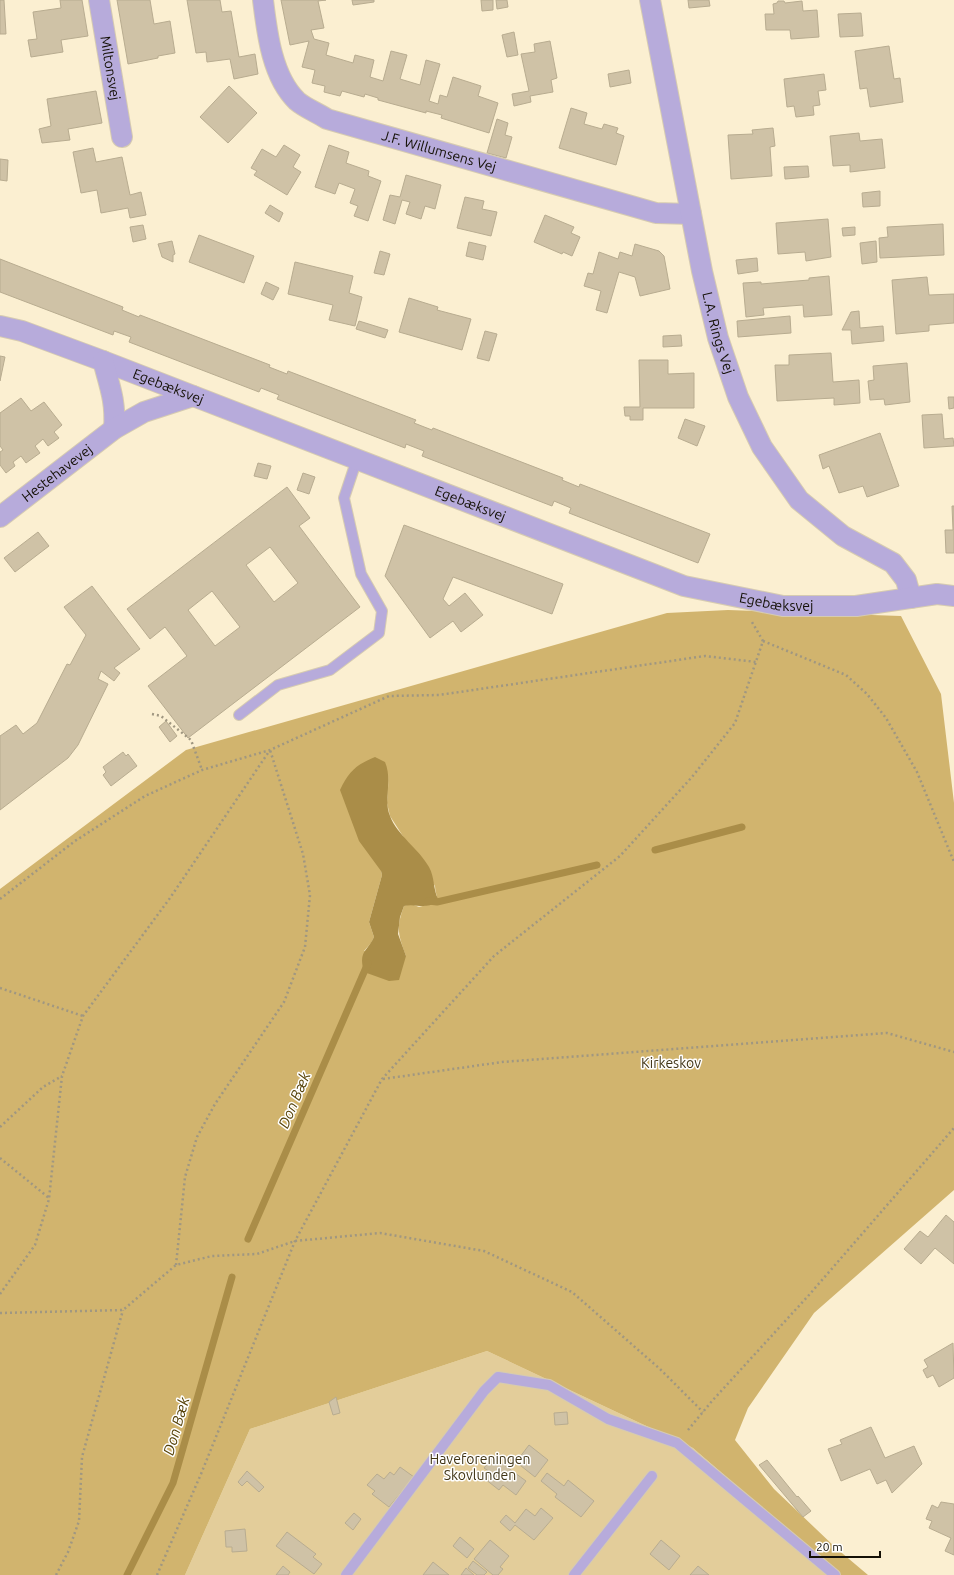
<svg xmlns="http://www.w3.org/2000/svg" width="954" height="1575" font-family="Ubuntu,sans-serif">
<rect width="100%" height="100%" fill="#fbefd1"/>
<path fill="#e3cd9a" d="M487 1351 693 1448 839 1575H185L250 1429Z"/>
<path fill="#d1b46e" fill-rule="evenodd" d="M728 610 901 616 941 694 954 803V1190L814 1313 748 1408 735 1440 774 1489 836 1548 868 1575H839L693 1448 487 1351 250 1429 185 1575H0V889L186 750 667 613ZM389 773 387 803 390 816 435 886C435 892 438 897 437 902L419 907 411 904 404 906C396 928 398 934 406 956L364 951 371 943 374 937 369 922 382 875 381 871Z"/>
<path fill="#aa8d48" d="M375 757 385 762C393 781 383 799 390 816 397 835 419 849 429 867 435 878 433 889 438 899L437 902C424 910 416 903 404 906L400 917 398 934 406 956 399 980 389 981 364 972C358 951 367 952 374 937L369 922 382 875 381 871 359 841 340 790C349 771 356 765 375 757Z"/>
<g fill="none" stroke-linecap="round" stroke-linejoin="round">
<path stroke="#aa8d48" stroke-width="7" d="M655 850 742 827
M428 901 437 902 597 865
M248 1239 368 963
M127 1575 173 1483 232 1277"/>
</g>
<path fill="#cfc2a6" stroke="#b8ac90" fill-rule="evenodd" d="M0 0H4L6 34H0Z
M60 0H82L88 36 61 40 63 52 31 57 28 40 37 39 33 12 61 8Z
M117 0H150L154 24 170 21 175 53 158 56V58L128 64Z
M187 0H220L222 12 231 11 239 57 255 54 258 74 234 79 230 59 207 62 206 52 196 53Z
M281 0H326L318 1 324 28 311 30 314 39 329 43 326 55 353 63 355 55 374 60 370 77 383 81 391 51 407 55 400 79 420 85 426 60 440 64 429 101 438 104 440 95 447 97 453 77 481 86 478 96 498 103 489 133 441 118 442 115 426 111V113L378 100V98L365 94 364 97 342 91 340 96 324 92 325 86 312 83 315 70 302 67 309 41 290 45Z
M352 0H374V2L353 5Z
M481 0H493V10L482 11Z
M496 0H507L508 7 497 9Z
M688 0H709L710 6 689 8Z
M778 1H784L785 3 802 1 803 11 817 10 819 37 791 39 790 30H766L765 14H774L773 4 777 3Z
M861 13 863 36 840 37 838 14Z
M514 32 518 55 507 57 502 35Z
M550 41 557 78 551 80 553 92 530 96 531 102 514 106 512 94 529 91 521 54 535 52 534 44Z
M889 46 894 79 900 78 903 102 870 107 867 88 860 89 855 51Z
M629 70 631 83 610 87 608 74Z
M824 74 826 90 818 91 820 105 813 106 814 115 796 117 794 106 787 107 784 79Z
M229 86 257 113 228 143 200 117Z
M96 91 102 123 68 129 70 140 42 143 39 129 51 126 47 99Z
M571 108 587 113 584 124 602 129 604 124 618 128 616 133 624 136 616 165 559 148Z
M497 119 508 123 505 135 512 137 506 158 487 153Z
M773 128 775 146 770 147 772 176 731 179 728 135 753 134 752 130Z
M859 133 860 141 882 139 885 168 850 172V165L833 166 830 136Z
M284 145 300 155 293 167 301 172 287 195 254 175 257 171 251 168 262 149 276 157Z
M329 145 349 152 346 163 369 171 368 176 381 181 368 221 354 216 358 206 350 203 355 189 339 183 335 194 315 187Z
M93 148 96 162 122 157 130 195 141 192 146 215 130 218 128 208 101 213 97 190 81 193 73 152Z
M0 159 8 160 7 181 0 180Z
M808 166 809 177 785 179 784 167Z
M406 175 441 185 435 209 425 206 421 219 406 214 410 202 402 200 395 224 383 220 390 195 400 197Z
M880 191V206L863 207 862 193Z
M465 197 484 201 482 209 497 212 491 236 457 228Z
M270 205 283 213 279 222 265 213Z
M545 215 574 227 571 233 580 237 572 256 563 252 562 254 534 242Z
M828 219 831 257 806 261 805 252 778 254 776 223Z
M943 224 944 255 880 258 879 238 888 237 887 227Z
M143 225 146 239 133 242 130 227Z
M855 227V235L843 236 842 228Z
M199 235 254 256 244 283 189 262Z
M172 241 175 254 173 255V262L162 257 158 244Z
M876 241 877 262 862 264 860 243Z
M469 242 486 246 483 260 466 256Z
M635 244 659 251 664 256 670 289 640 296 635 277 619 272 607 313 596 310 601 291 584 286 588 273 593 274 599 252 618 259 620 252 632 256Z
M380 251 390 254 384 275 374 273Z
M757 258 758 271 738 274 736 260Z
M0 259 123 307 122 310 139 317 140 315 270 365 269 367 287 374 288 371 416 420 414 423 432 430 433 428 563 478 562 480 579 487 580 484 710 534 698 563 569 513 571 508 554 501 552 506 422 456 424 451 406 444 405 448 277 399 279 395 261 388 259 392 129 342 131 337 114 331 113 335 0 292Z
M295 262 353 276 349 293 362 297 355 326 329 320 333 305 288 294Z
M829 276 832 315 804 317 803 305 763 308 764 315 746 317 743 283 761 282V284L809 280V278Z
M927 277 929 295 954 294V323L929 325V331L896 334 892 280Z
M266 282 279 288 273 300 261 294Z
M409 298 438 307 437 310 471 319 462 350 399 332Z
M859 311 860 328 883 326 884 341 852 344 851 330H842L851 312Z
M790 316 791 333 738 337 737 321Z
M359 321 388 330 385 338 356 329Z
M485 331 497 334 489 361 477 358Z
M681 335 682 346 663 347V336Z
M831 353 833 382 859 380 860 403 834 405V398L777 401 775 365H789V355Z
M0 356 5 357 0 381Z
M639 360H668V374L694 373V408H643V420H630V416H625L624 407H640Z
M907 363 910 402 885 405 884 399 870 400 868 381 874 380 873 366Z
M948 397H954V408L949 409Z
M21 398 31 411 44 402 62 425 54 432 59 438 48 446 43 439 35 446 40 453 26 463 21 456 13 462 15 466 6 473 0 465V452L3 450 0 446V413Z
M942 414 944 439 953 438 954 446 924 448 922 415Z
M685 419 705 426 697 446 678 438Z
M880 433 899 486 867 497 863 486 839 493 829 466 823 469 819 455Z
M258 463 271 466 267 479 254 476Z
M303 473 315 477 309 494 297 490Z
M287 487 310 518 299 526 360 607 188 738 148 686 187 656 165 627 150 639 127 609ZM270 547 298 583 274 602 246 565ZM212 591 240 627 215 646 188 610Z
M952 506H954V553H946L945 530H953Z
M404 525 563 584 552 614 453 577 443 599 449 606 465 593 483 615 461 632 453 621 430 638 385 576Z
M38 532 49 546 15 572 4 558Z
M92 586 140 649 114 668 120 673 114 681 101 671 98 679 108 684 78 745 68 758 0 810V736L16 725 23 734 37 723 67 664 70 665 86 635 64 607Z
M166 721 177 736 170 742 159 727Z
M123 752 126 756 128 754 137 766 111 786 103 775 106 772 103 767Z
M946 1215 954 1222V1264L935 1248 921 1264 904 1249 920 1231 928 1237Z
M953 1343 954 1378 939 1387 933 1375 927 1378 923 1370 928 1367 924 1360Z
M336 1397 340 1413 333 1415 329 1402Z
M567 1412 568 1424 555 1425 554 1413Z
M871 1427 885 1458 914 1446 922 1464 892 1493 886 1480 877 1484 870 1469 841 1481 828 1449 842 1444 840 1440Z
M529 1445 548 1460 535 1477 516 1462Z
M493 1457 526 1481 516 1495 503 1485 499 1490 485 1479 490 1472 484 1468Z
M767 1460 797 1497 798 1496 811 1511 803 1517 759 1465Z
M400 1467 414 1477 389 1507 372 1494 375 1491 367 1485 377 1474 384 1479 390 1472 394 1475Z
M247 1471 264 1487 259 1492 247 1481 242 1486 238 1482Z
M547 1473 564 1486 568 1480 594 1501 581 1517 555 1497 557 1494 541 1481Z
M941 1502 954 1504V1555L945 1551 951 1538 929 1528 932 1521 926 1519 932 1505 938 1508Z
M541 1508 553 1518 534 1540 515 1525 510 1531 500 1522 506 1515 515 1523 526 1509 535 1516Z
M354 1513 361 1519 353 1530 345 1523Z
M245 1529 247 1551 232 1552V1547H226L225 1531Z
M287 1532 316 1554 313 1557 322 1564 314 1574 276 1546Z
M460 1537 474 1549 467 1558 453 1546Z
M490 1540 509 1556 500 1567 503 1569 498 1575H493L474 1559Z
M661 1540 680 1556 669 1570 650 1554Z
M473 1561 487 1572 484 1575H477L468 1568Z
M433 1562 449 1575H423Z
M283 1566 290 1572 288 1575H276Z
M698 1566 709 1575H690Z
M466 1568 474 1575H461Z"/>
<g fill="none" stroke-linecap="round" stroke-linejoin="round">
<defs>
<path id="service" d="M239 715 278 685 330 670 379 633 382 611 361 574 344 498 357 459
M346 1575 484 1391 498 1377 549 1385 608 1419 677 1443 835 1575
M574 1575 652 1476"/>
<g id="minor">
<path id="s1" d="M99 0 122 137"/>
<path id="s2" d="M263 0C267 33 272 77 297 101 305 108 318 113 327 119L656 213 691 214"/>
<path id="s3" d="M650 0 702 271 718 338 738 397 762 447 799 500 843 536 893 563 906 580 911 598"/>
<path id="s4" d="M0 326 22 331 103 361 684 586 783 606H856L937 594 954 596"/>
<path d="M103 361C110 387 116 402 114 429"/>
<path id="s5" d="M0 517 114 429 144 412 193 396"/>
</g>
</defs>
<use href="#service" stroke="#d6cbb1" stroke-width="12"/>
<use href="#minor" stroke="#d6cbb1" stroke-width="22"/>
<path stroke="#a09781" stroke-width="2.5" stroke-dasharray="2 3" stroke-linecap="butt" d="M763 641 846 675 867 694 886 718 917 772 954 862
M152 714 161 716 191 740 202 770
M0 899 75 841 145 796 202 770 270 750 389 696 439 695 705 656 756 662
M0 988 83 1016
M383 1079 502 1062 887 1033 954 1052
M0 1127 43 1087 62 1076
M0 1158 49 1198
M176 1265 185 1177 197 1137 215 1104 284 1002 305 947 310 895 303 854 270 750
M0 1294 35 1245 49 1199 62 1076 83 1016 170 898 270 750
M0 1313 123 1310 176 1265 212 1256 257 1254 295 1241 380 1233 484 1251 572 1292 660 1369 703 1412
M688 1430 712 1401 809 1295 954 1128
M56 1575 68 1552 79 1521 82 1457 123 1310
M157 1575 201 1474 295 1241 382 1079 494 956 620 856 692 777 735 723 763 641 752 622"/>
<use href="#service" stroke="#b7abdb" stroke-width="10"/>
<use href="#minor" stroke="#b7abdb" stroke-width="20"/>
</g>
<g text-anchor="middle" dominant-baseline="central" stroke-width="3" stroke-linejoin="round" paint-order="stroke">
<g font-size="14" fill="#141006" stroke="#fff">
<text stroke="none"><textPath href="#s1" startOffset="69">Miltonsvej</textPath></text>
<text stroke="none"><textPath href="#s2" startOffset="260">J.F. Willumsens Vej</textPath></text>
<text stroke="none"><textPath href="#s3" startOffset="340">L.A. Rings Vej</textPath></text>
<text stroke="none"><textPath href="#s4" startOffset="179">Egebæksvej</textPath></text>
<text stroke="none"><textPath href="#s5" startOffset="72">Hestehavevej</textPath></text>
<text stroke="none"><textPath href="#s4" startOffset="503">Egebæksvej</textPath></text>
<text stroke="none"><textPath href="#s4" startOffset="826">Egebæksvej</textPath></text>
</g>
<g font-size="14" fill="#413516" stroke="#fff">
<text x="671" y="1063">Kirkeskov</text>
<text x="480" y="1459">Haveforeningen<tspan x="480" dy="16">Skovlunden</tspan></text>
</g>
<g font-size="15" font-style="italic" fill="#564208" stroke="#fff">
<text transform="translate(294 1100) rotate(-67)">Don Bæk</text>
<text transform="translate(176 1426) rotate(-74)">Don Bæk</text>
</g>
</g>
<path d="M810 1551v6h70v-6" fill="none" stroke="#141006" stroke-width="2"/>
<text x="816" y="1551" font-size="12" fill="#141006" stroke="#ffffff" stroke-width="3" paint-order="stroke">20 m</text>
</svg>
